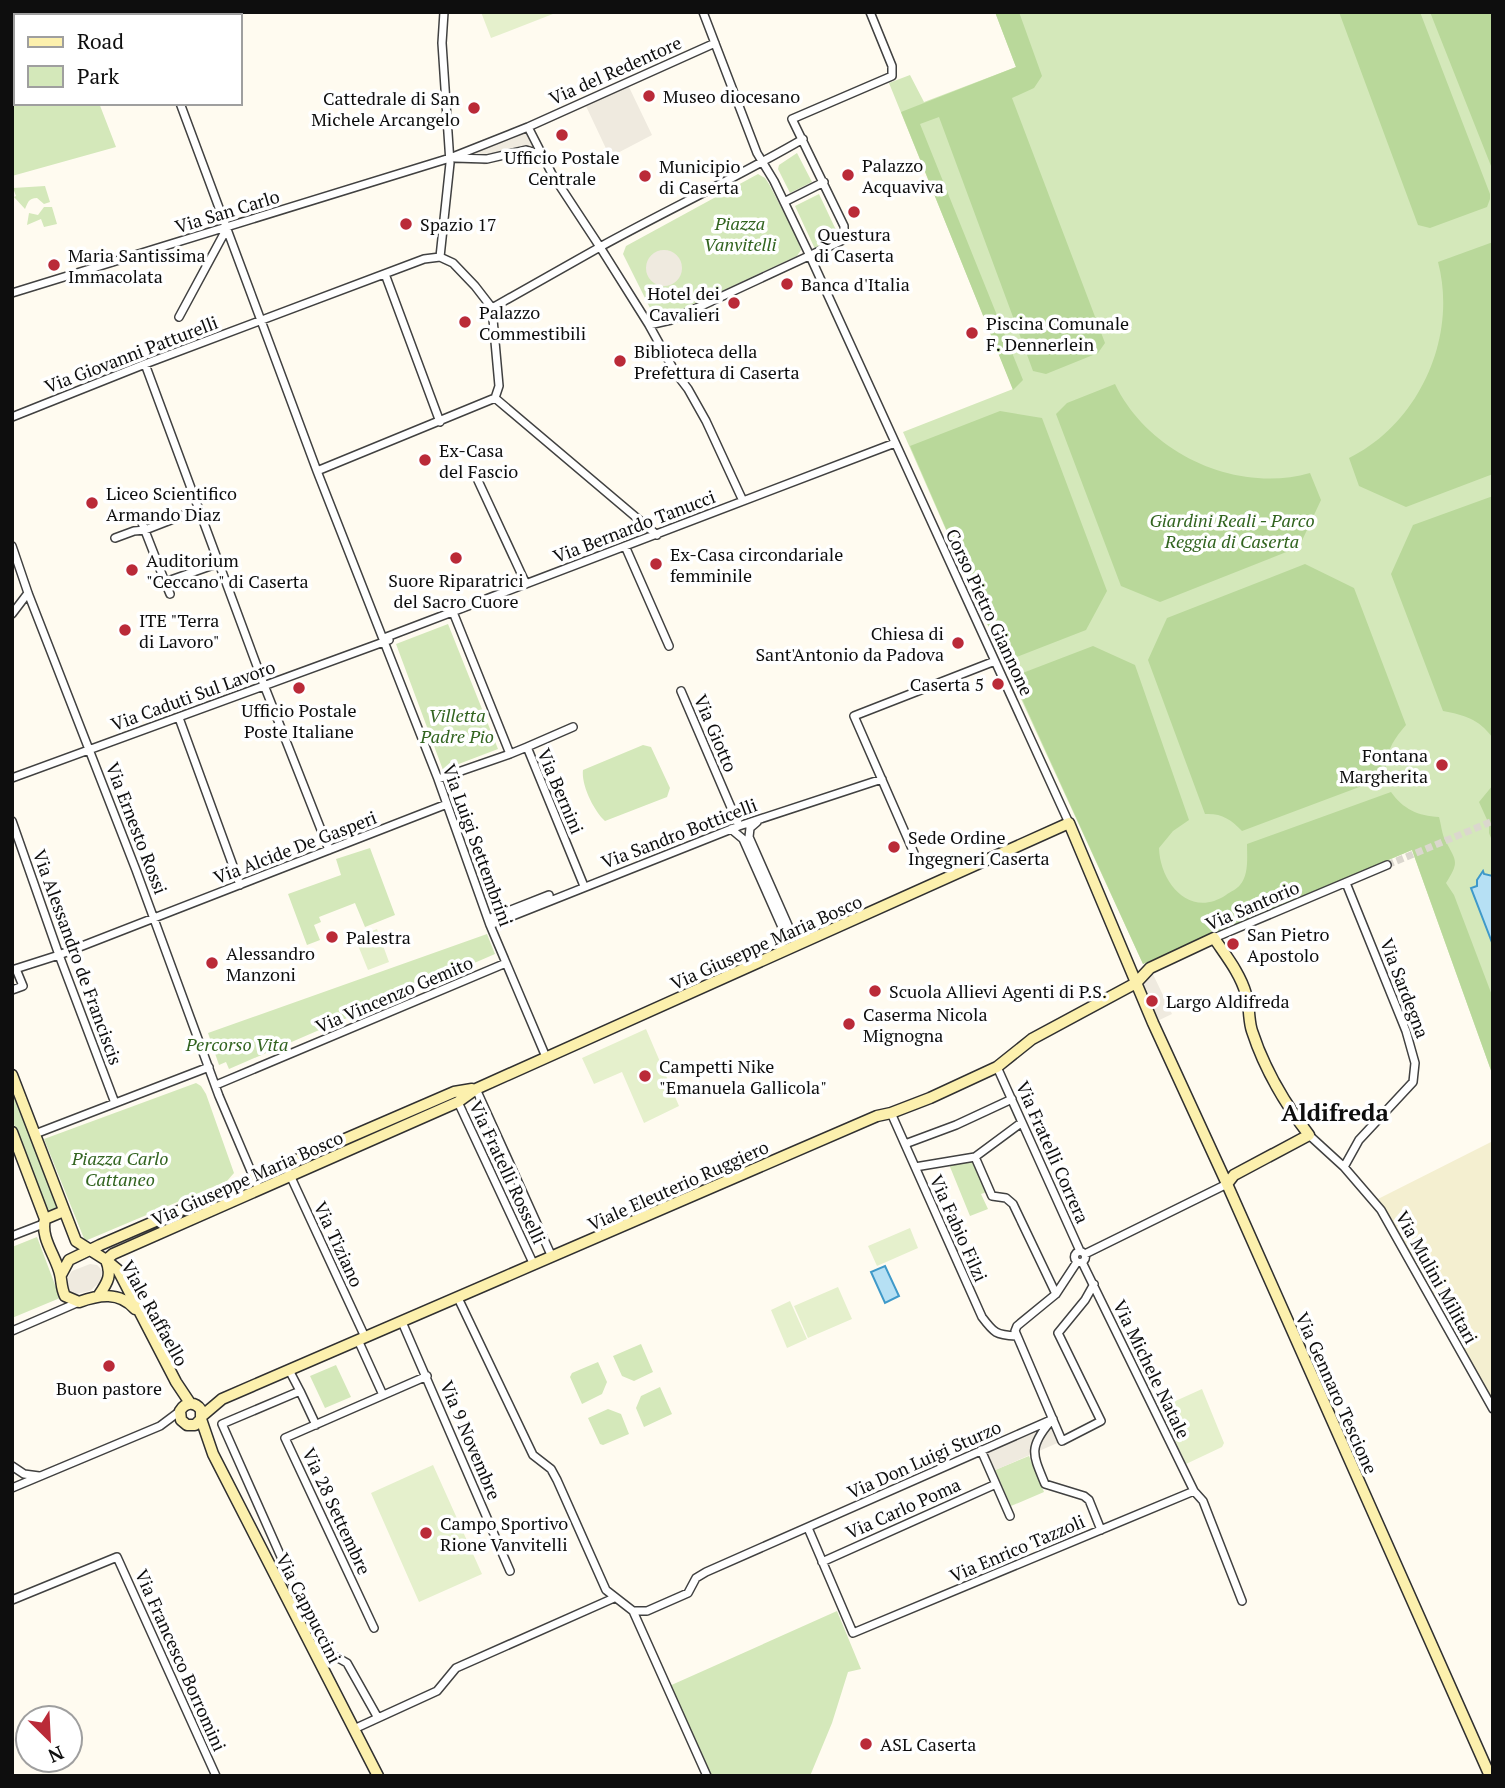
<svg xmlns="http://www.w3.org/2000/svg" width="1505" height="1788" font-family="'PT Serif',serif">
<rect width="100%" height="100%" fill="#fffbf0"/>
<path fill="#f4efd0" d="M1493 1141V1409L1374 1201Z"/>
<path fill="#d4e8ba" d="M995 12H1493V1076L1412 850 1143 964 1004 662 903 432 1013 389 889 83 910 75 924 102 1016 67Z
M16 91V103H99L116 147 12 176V93Z
M797 153 812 182 790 193 778 169 779 165Z
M758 174 765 178 769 184 798 240 801 250 797 256 666 317 657 315 651 310 623 254 626 246Z
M45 186 50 202 44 204 37 198C28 198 28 203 25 209L14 197 16 196 13 188Z
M819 194 836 230 832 239 815 249 795 206Z
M44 207H52L57 224 44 227 41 219 27 225 29 213 38 215Z
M448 624 498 749 443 770 396 644Z
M643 745 651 747 670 788 667 797 605 821C594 811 581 785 583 770Z
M370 848 395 915 365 927 355 903 319 917 321 922 314 925 320 940 307 945 288 894 341 875 336 859Z
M487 934 495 954 229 1069 226 1062 219 1065 208 1033Z
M196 1083 201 1086 206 1094 234 1173 227 1181 85 1241 44 1139Z
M12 1088 58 1210 48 1213 12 1119Z
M975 1157 990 1191 981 1194 988 1209 970 1216 948 1162Z
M37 1237 60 1298 12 1318V1247Z
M641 1344 653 1372 634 1381 622 1376 613 1356Z
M598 1362 607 1382 602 1394 582 1404 570 1377 572 1373Z
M336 1365 351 1397 325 1408 310 1376Z
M660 1387 672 1414 644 1427 636 1408 641 1396Z
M608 1409 621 1414 629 1434 603 1445 600 1444 588 1418Z
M1029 1456 1044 1492 1011 1506 995 1470Z
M837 1611 861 1669 848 1672 832 1723 810 1776H710L667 1687Z"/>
<path fill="#b9d89a" d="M995 12H1019L1042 76 1034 88 1012 98 1105 343 1098 353 1046 374 1033 371 939 117 920 124 1023 380 1013 390 901 112 1016 67Z
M1339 12H1420L1490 194V199L1487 207 1430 228 1418 225Z
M1430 12H1493V171Z
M1493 242V474L1406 507 1359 486 1349 458C1419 424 1458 337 1438 262Z
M1115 384C1148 453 1236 494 1310 473L1321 500 1299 547 1160 602 1121 586 1056 414 1067 403Z
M1000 411 1042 418 1107 591 1086 630 1004 662 910 446Z
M1493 496V736L1492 737C1479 719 1464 715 1443 711L1391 574 1413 525Z
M1305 564 1354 588 1406 725C1392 741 1384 755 1386 777L1242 831C1231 819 1221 813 1205 814L1148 660 1167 618Z
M1093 646 1135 665 1189 820 1173 831 1159 848C1160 883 1190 919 1226 895 1230 892 1237 889 1240 885 1249 875 1247 857 1247 844L1391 792C1403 809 1418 816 1439 817 1441 824 1442 834 1445 840 1456 861 1460 861 1446 883L1454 895 1493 998V1076L1412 850 1143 964 1012 677Z
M1493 785V843L1489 833V824L1479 802Z"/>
<path fill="#e5f0cc" d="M481 12H558L491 38Z
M377 929 389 962 368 970 355 938Z
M646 1029 679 1106 644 1123 622 1072 594 1084 582 1058Z
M910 1228 918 1248 877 1266 868 1246Z
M838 1287 852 1319 808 1338 794 1306Z
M790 1301 807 1339 787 1348 771 1310Z
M1202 1389 1224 1443 1222 1447 1186 1464 1160 1408Z
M433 1465 482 1574 419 1602 371 1493Z"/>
<path fill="#efeadf" d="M628 85 652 135 610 157 585 104Z
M528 127 538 148 484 165 477 161 475 164 450 163V158Z
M646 268a18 18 0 1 1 36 0a18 18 0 1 1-36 0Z
M1150 968 1172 1014 1149 1025 1131 985Z
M90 1264 97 1265 102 1270 101 1281 90 1291 76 1294 70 1292 67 1287 68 1277 72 1271Z
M1053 1419 1062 1441 991 1472 981 1450Z"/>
<path fill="#b6e0f4" stroke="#3f99c9" stroke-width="2" d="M1483 871 1484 874 1493 876V945L1471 888 1477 886V880Z
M885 1266 899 1296 885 1303 871 1272Z"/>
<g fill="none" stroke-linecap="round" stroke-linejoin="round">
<path stroke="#dbd7ce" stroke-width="7" stroke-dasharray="7 3.5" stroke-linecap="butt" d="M1387 865 1493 821"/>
<defs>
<path id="street" d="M145 12 147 16
M703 12 757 153 774 181 810 256 1069 823
M40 16 49 12
M181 16 193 12
M12 26 16 25
M180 103 317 471 438 779 490 925 546 1057
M803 139C736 178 667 210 600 247L649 325 671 320 841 241 844 234V226L792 119 892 76V66L870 12
M455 158 487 159 526 150 542 155
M784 202 824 182
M440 257 450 163 442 43 444 12
M385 274 440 422
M12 293 450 158 528 127 715 43
M492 308 600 247 552 174 528 127
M179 317 227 228
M649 325 675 372 688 389 706 421 743 501
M145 364 264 685 329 850
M495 398 657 535
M12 417 145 364 424 259 440 257 453 263 475 286 492 308 499 386 495 398 317 471
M474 472 526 584
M142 523 165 582 219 563
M115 538 134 531 145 530 199 509
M12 546 28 593 136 870 219 1096 259 1190
M625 546 669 646
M165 582 170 594
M453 612 510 754 527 747 584 886
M12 614 28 593
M384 638 895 443
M681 691 739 826
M179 718 240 885
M527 747 573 727
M12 778 389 640
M438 779 510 754
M12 821 59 955 115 1103
M757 822 750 828 749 837 791 932 810 938
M731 829 743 839 782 927 784 935 779 954
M914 853 854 716 995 661
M488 919 549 895
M490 925 739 826 882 779
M1214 938 1387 865
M12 970 59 955 447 804
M12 990 23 986 16 969
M997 1067 1080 1251
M216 1085 506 963
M476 1089 552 1257
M458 1102 534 1265
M891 1113 982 1317C994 1333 996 1335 1016 1336
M35 1134 209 1067
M1309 1135 1344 1167 1381 1210 1493 1409
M905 1144 956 1125 1012 1099
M975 1157 992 1196 1006 1198 1013 1204 1056 1294
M915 1167 975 1157 1021 1123
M1344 1167 1359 1140 1413 1082 1415 1063 1406 1031 1346 883
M289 1173 365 1337
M12 1236 43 1224
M1074.5 1257a5.5 5.5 0 1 1 11 0a5.5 5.5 0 1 1-11 0Z
M1085 1254 1227 1184
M1077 1262 1056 1294 1017 1326 1015 1331 1062 1441 1101 1421 1058 1333 1085 1300 1094 1284
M1082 1262 1194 1491 1203 1501 1242 1601
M458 1298 533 1455 551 1469 557 1480 606 1590 633 1611 707 1776
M402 1322 510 1571
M12 1331 79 1302
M358 1340 383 1395
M289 1370 300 1391 222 1424 322 1649 347 1663 378 1718
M300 1391 316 1425
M1050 1422C1028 1448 1033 1455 1045 1484L1084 1496 1089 1500 1101 1530
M981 1450 1010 1516
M12 1466 24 1474 39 1476
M12 1488 160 1426 180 1411
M808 1528 853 1633 1194 1491
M822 1562 996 1484
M12 1600 117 1557 216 1776
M633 1611H647L688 1593 696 1578 706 1572 1053 1419
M374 1628 285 1438 427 1376
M354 1729 437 1691 456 1668 614 1598"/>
<path id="secondary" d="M12 1075 76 1241 106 1260 118 1270 176 1382 190 1403
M12 1132 45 1219C40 1238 56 1256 60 1274 62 1282 61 1288 65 1296L79 1302C99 1295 119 1291 135 1309
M45 1219 64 1211
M106 1260 113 1254 458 1102 476 1089 1069 823 1153 1023 1227 1184 1490 1776
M61 1275 69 1260 100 1245 454 1092 472 1089
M99 1295C108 1282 112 1275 106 1260
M202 1416 222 1399 877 1116 891 1113 930 1098 997 1067 1032 1039 1136 983 1150 968 1214 938C1226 956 1240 973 1246 994 1250 1006 1248 1019 1252 1031 1264 1068 1285 1104 1309 1135L1234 1175 1227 1184
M201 1419 195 1425H187L181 1420 180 1411C185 1402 195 1401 201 1410V1419L213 1454 378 1776"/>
</defs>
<use href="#street" stroke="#414141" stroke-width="10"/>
<use href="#secondary" stroke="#303030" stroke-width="13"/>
<use href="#street" stroke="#fff" stroke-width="7"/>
<use href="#secondary" stroke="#fcf0ad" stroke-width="10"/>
</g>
<g fill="#ba2a38" stroke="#fff" stroke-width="2.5">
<circle cx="649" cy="96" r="7"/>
<circle cx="474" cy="108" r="7"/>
<circle cx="562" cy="135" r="7"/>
<circle cx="848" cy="175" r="7"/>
<circle cx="645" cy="176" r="7"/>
<circle cx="854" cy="212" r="7"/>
<circle cx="406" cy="224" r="7"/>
<circle cx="54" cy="265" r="7"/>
<circle cx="787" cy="284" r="7"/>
<circle cx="734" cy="303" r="7"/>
<circle cx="465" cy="322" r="7"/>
<circle cx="972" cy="333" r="7"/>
<circle cx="620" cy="361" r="7"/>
<circle cx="425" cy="460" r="7"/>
<circle cx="92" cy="503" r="7"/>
<circle cx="456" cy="558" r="7"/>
<circle cx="656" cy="564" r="7"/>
<circle cx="132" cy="570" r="7"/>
<circle cx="125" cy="630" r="7"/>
<circle cx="958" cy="643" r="7"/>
<circle cx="998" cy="684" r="7"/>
<circle cx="299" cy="688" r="7"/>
<circle cx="1442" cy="765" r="7"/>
<circle cx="894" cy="847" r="7"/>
<circle cx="332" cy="937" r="7"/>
<circle cx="1233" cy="944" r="7"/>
<circle cx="212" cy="963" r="7"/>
<circle cx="875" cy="991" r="7"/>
<circle cx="1152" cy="1001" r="7"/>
<circle cx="849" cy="1024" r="7"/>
<circle cx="645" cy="1076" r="7"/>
<circle cx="109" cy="1366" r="7"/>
<circle cx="426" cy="1533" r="7"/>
<circle cx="866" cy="1744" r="7"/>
</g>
<g text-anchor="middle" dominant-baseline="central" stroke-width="7" stroke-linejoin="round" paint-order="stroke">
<g font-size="18" fill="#0e0e0e" stroke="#fff">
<text transform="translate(615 70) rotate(-24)">Via del Redentore</text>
<text transform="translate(227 211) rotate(-17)">Via San Carlo</text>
<text transform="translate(131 354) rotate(-21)">Via Giovanni Patturelli</text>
<text transform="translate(634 526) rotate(-21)">Via Bernardo Tanucci</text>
<text transform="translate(990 612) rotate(65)">Corso Pietro Giannone</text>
<text transform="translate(193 695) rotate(-20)">Via Caduti Sul Lavoro</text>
<text transform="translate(716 733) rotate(67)">Via Giotto</text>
<text transform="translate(561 791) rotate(67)">Via Bernini</text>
<text transform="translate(137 828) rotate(69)">Via Ernesto Rossi</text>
<text transform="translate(679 833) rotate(-21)">Via Sandro Botticelli</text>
<text transform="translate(478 845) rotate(70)">Via Luigi Settembrini</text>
<text transform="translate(295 847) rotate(-21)">Via Alcide De Gasperi</text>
<text transform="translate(1252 905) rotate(-23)">Via Santorio</text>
<text transform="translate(766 942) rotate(-24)">Via Giuseppe Maria Bosco</text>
<text transform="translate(78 957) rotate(70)">Via Alessandro de Franciscis</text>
<text transform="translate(1405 988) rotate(69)">Via Sardegna</text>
<text transform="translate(394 994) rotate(-23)">Via Vincenzo Gemito</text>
<text transform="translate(1053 1152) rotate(66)">Via Fratelli Correra</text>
<text transform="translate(508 1172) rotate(65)">Via Fratelli Rosselli</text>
<text transform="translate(247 1178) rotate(-24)">Via Giuseppe Maria Bosco</text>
<text transform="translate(678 1185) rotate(-24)">Viale Eleuterio Ruggiero</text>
<text transform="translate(959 1228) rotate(66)">Via Fabio Filzi</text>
<text transform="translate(339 1244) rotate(65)">Via Tiziano</text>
<text transform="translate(1437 1277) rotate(61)">Via Mulini Militari</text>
<text transform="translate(155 1313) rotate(61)">Viale Raffaello</text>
<text transform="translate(1152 1369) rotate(64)">Via Michele Natale</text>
<text transform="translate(1337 1393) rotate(66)">Via Gennaro Tescione</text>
<text transform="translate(471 1440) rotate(67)">Via 9 Novembre</text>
<text transform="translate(924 1459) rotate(-24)">Via Don Luigi Sturzo</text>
<text transform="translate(903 1508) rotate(-24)">Via Carlo Poma</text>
<text transform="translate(337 1511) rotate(65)">Via 28 Settembre</text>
<text transform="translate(1017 1548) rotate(-23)">Via Enrico Tazzoli</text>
<text transform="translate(309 1608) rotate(63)">Via Cappuccini</text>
<text transform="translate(181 1660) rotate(66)">Via Francesco Borromini</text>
</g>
<g font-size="18" fill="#0e0e0e" stroke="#fff" text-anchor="start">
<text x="663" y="96">Museo diocesano</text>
<text x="460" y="98" text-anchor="end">Cattedrale di San<tspan x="460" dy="21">Michele Arcangelo</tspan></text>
<text x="562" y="157" text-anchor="middle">Ufficio Postale<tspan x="562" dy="21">Centrale</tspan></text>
<text x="862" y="165">Palazzo<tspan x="862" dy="21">Acquaviva</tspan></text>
<text x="659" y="166">Municipio<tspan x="659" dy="21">di Caserta</tspan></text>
<text x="420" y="224">Spazio 17</text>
<text x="854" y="234" text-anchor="middle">Questura<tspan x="854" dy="21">di Caserta</tspan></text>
<text x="68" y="255">Maria Santissima<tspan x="68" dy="21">Immacolata</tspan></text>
<text x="801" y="284">Banca d'Italia</text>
<text x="720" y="293" text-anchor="end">Hotel dei<tspan x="720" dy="21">Cavalieri</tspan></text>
<text x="479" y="312">Palazzo<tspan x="479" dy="21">Commestibili</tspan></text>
<text x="986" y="323">Piscina Comunale<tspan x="986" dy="21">F. Dennerlein</tspan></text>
<text x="634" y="351">Biblioteca della<tspan x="634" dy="21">Prefettura di Caserta</tspan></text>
<text x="439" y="450">Ex-Casa<tspan x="439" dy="21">del Fascio</tspan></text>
<text x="106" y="493">Liceo Scientifico<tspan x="106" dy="21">Armando Diaz</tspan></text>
<text x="670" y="554">Ex-Casa circondariale<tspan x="670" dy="21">femminile</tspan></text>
<text x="146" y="560">Auditorium<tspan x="146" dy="21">"Ceccano" di Caserta</tspan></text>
<text x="456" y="580" text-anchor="middle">Suore Riparatrici<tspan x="456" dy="21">del Sacro Cuore</tspan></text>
<text x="139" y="620">ITE "Terra<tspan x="139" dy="21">di Lavoro"</tspan></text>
<text x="944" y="633" text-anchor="end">Chiesa di<tspan x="944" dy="21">Sant'Antonio da Padova</tspan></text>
<text x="984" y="684" text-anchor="end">Caserta 5</text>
<text x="299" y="710" text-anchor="middle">Ufficio Postale<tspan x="299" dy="21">Poste Italiane</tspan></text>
<text x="1428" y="755" text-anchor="end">Fontana<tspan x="1428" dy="21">Margherita</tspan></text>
<text x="908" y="837">Sede Ordine<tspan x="908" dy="21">Ingegneri Caserta</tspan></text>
<text x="1247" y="934">San Pietro<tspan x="1247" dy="21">Apostolo</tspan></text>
<text x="346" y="937">Palestra</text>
<text x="226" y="953">Alessandro<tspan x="226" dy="21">Manzoni</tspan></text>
<text x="889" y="991">Scuola Allievi Agenti di P.S.</text>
<text x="1166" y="1001">Largo Aldifreda</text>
<text x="863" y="1014">Caserma Nicola<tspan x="863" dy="21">Mignogna</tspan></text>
<text x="659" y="1066">Campetti Nike<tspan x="659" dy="21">"Emanuela Gallicola"</tspan></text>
<text x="109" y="1388" text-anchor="middle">Buon pastore</text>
<text x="440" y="1523">Campo Sportivo<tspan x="440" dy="21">Rione Vanvitelli</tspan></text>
<text x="880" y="1744">ASL Caserta</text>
</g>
<g font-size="18" font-style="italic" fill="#326420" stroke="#fff">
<text x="740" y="223">Piazza<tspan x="740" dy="21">Vanvitelli</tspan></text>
<text x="1232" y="520">Giardini Reali - Parco<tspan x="1232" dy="21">Reggia di Caserta</tspan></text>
<text x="457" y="715">Villetta<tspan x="457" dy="21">Padre Pio</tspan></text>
<text x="237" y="1044">Percorso Vita</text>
<text x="120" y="1158">Piazza Carlo<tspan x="120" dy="21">Cattaneo</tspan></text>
</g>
<g font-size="24" font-weight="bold" fill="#0e0e0e" stroke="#fff">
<text x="1335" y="1112">Aldifreda</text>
</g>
</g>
<rect width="1505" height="1788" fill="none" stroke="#0e0e0e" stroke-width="28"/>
<rect x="14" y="14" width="228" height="91" fill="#ffffff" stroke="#9f9f9f" stroke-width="2"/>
<rect x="28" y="37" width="35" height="10" fill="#fcf0ad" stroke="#9f9f9f" stroke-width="2"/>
<text x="77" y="49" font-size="21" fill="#0e0e0e">Road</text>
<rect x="28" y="66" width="35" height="21" fill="#d4e8ba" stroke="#9f9f9f" stroke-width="2"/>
<text x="77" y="84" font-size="21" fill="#0e0e0e">Park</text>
<g transform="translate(49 1739) rotate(156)"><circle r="33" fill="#ffffff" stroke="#9f9f9f" stroke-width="2"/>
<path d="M0-5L12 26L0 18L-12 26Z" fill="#ba2a38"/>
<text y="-10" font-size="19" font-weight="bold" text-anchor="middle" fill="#0e0e0e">N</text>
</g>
</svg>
